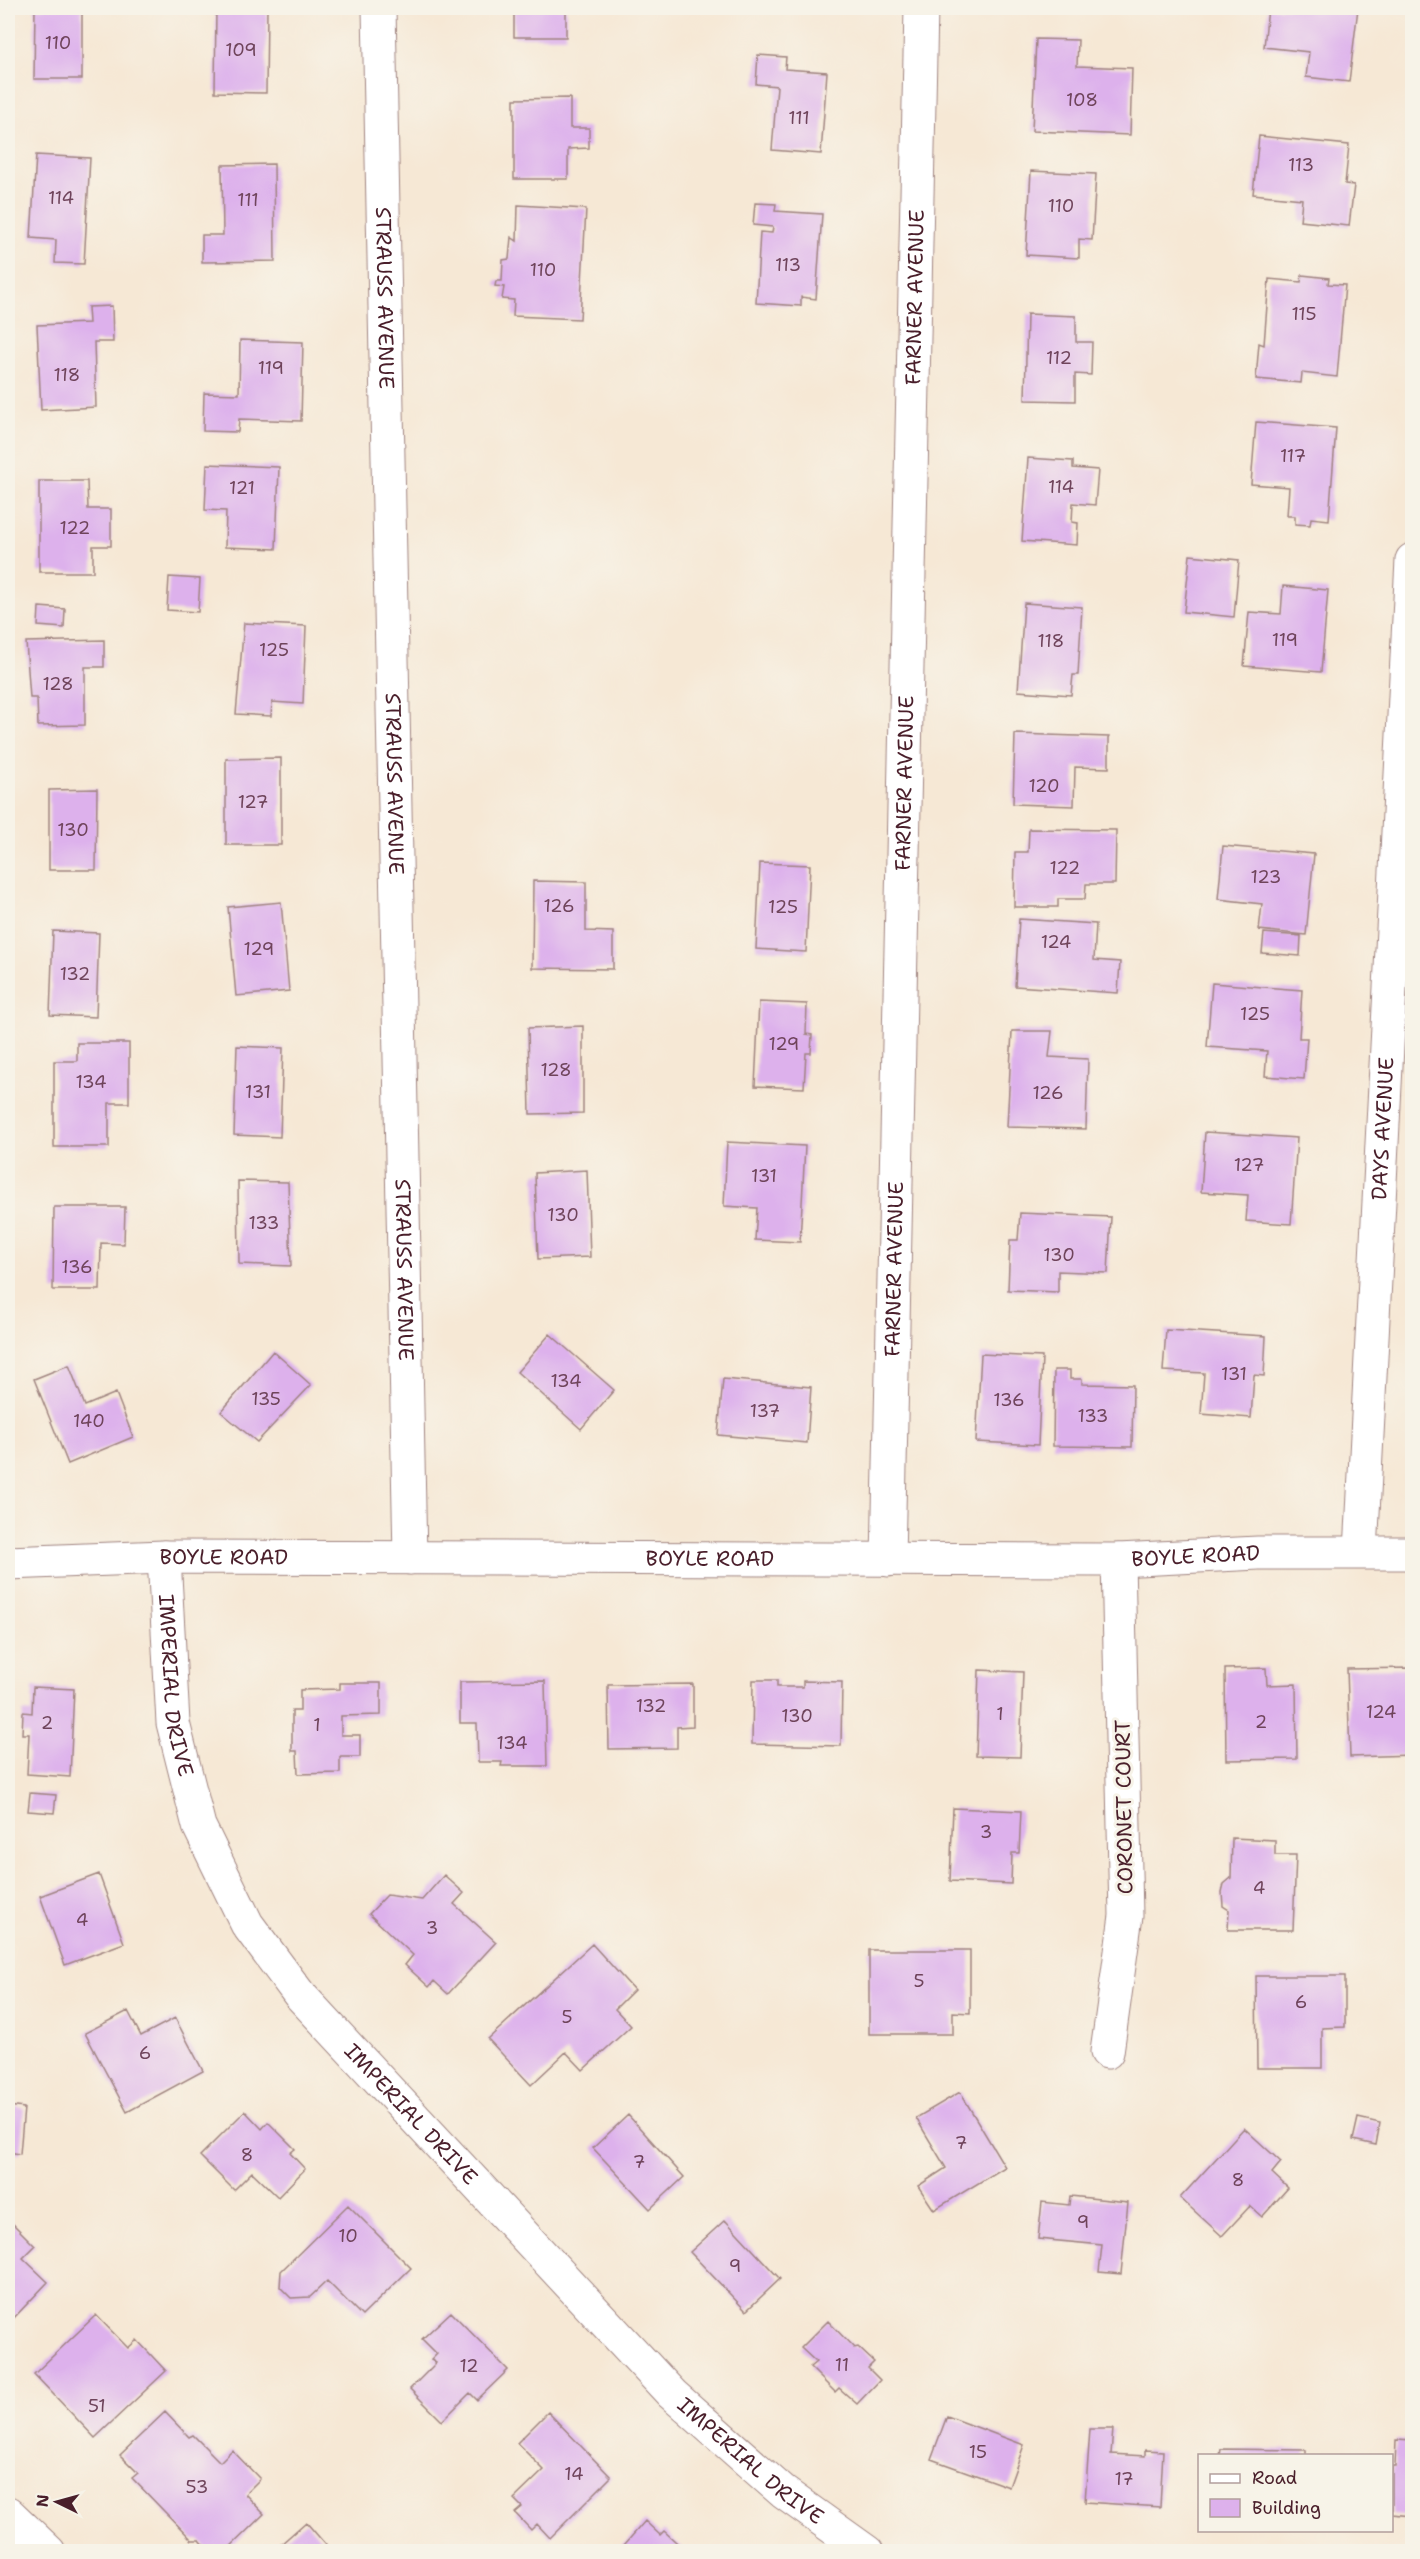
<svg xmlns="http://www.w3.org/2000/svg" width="1420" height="2559" font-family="'Shantell Sans',sans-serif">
<rect width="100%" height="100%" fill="#f7f3e8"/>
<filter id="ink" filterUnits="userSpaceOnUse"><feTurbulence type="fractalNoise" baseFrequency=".0167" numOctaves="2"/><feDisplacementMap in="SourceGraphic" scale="12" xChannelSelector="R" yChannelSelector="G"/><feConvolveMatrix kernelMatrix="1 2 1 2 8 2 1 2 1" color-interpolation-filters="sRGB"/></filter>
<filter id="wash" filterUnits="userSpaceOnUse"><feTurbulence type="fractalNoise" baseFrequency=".008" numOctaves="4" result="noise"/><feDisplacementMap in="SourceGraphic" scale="24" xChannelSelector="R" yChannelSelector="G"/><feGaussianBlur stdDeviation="1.35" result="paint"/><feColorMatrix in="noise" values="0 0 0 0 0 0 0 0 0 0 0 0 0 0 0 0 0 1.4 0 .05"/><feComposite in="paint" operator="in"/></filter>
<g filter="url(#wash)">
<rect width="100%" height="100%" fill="#f6e8d5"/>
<g id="blocks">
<path fill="#ddb1ec" d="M35 8H82V79H34Z
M216 8H267L266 93 215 92Z
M514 8H566V37H514Z
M1268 8H1358L1349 82 1306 77 1309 52 1264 47Z
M1036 39 1078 40 1077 66 1132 68 1130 135 1032 131Z
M758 55 786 57 785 69 827 72 821 154 772 150 777 86 756 84Z
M570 98V128H589V148L568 149V179H514V99Z
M1259 136 1349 145 1345 184 1354 185 1349 226 1300 221 1302 199 1253 194Z
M36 155 90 158 84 264 55 263 56 240 31 238Z
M274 164 275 261 202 262V235H223L222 165Z
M1031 171 1096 174 1092 240 1079 239V258L1026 255Z
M755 203 776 204 775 211 822 214 816 299 801 297V306L756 303 760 232 772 233 773 227 753 225Z
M518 205 586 209 580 319 513 316 514 300 502 299 504 287 495 286 496 281H502L503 260 509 259 511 237 517 241Z
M1302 275 1329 278 1328 284 1345 285 1337 377 1302 373 1301 383 1256 379 1259 343 1264 345 1269 279 1301 282Z
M112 306 113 342H94L96 407 41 410 37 325 89 323 88 307Z
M1027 314 1076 316V342H1092L1091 375 1075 374V401L1025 400Z
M240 340 303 342 301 421 239 419 238 432 203 431 204 393 239 394Z
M1256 422 1336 428 1329 520 1311 518 1310 525 1295 524V516H1287L1289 487 1251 484Z
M1028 458 1073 461V468L1098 470 1095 505 1073 503 1072 522 1078 523 1077 545 1022 541Z
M207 464 279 467 276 549 225 547 226 511 205 510Z
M39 481H87L88 509H111V546H93V572H39Z
M1190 555 1239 560 1234 617 1184 612Z
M169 577 200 579 198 612 167 610Z
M1283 586 1328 590 1321 672 1244 666 1249 612 1281 614Z
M1024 603 1082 607 1078 675H1073L1071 695 1018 691Z
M39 607 65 609 64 628 38 626Z
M244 623 306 626 303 704 272 702 271 716 236 714Z
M104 640V667H85V725L38 726 37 698H30L26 642Z
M1015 734 1109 737V768L1075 767 1074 806 1013 804Z
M281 758V845H226V759Z
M97 789 96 870H49V790Z
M1029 829 1116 830 1115 884H1086L1085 899H1058V907H1014L1015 852H1028Z
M1223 846 1314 854 1306 935 1259 930 1262 904 1218 899Z
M760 863 810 865 806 952 756 949Z
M533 881 586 882V931L613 932V969L532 968Z
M281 902 289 991 236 996 228 907Z
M1019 919 1096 924 1094 960 1120 962 1118 993 1015 986Z
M53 931 99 933 96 1017 50 1015Z
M1264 933 1301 936 1300 956 1262 953Z
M1212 983 1302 990 1299 1038H1307L1304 1079 1265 1076 1267 1051 1207 1047Z
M759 1002 807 1004 806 1034 812 1035 811 1053H806L804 1088 755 1086Z
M583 1026V1113L530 1114 528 1028Z
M1012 1031H1052L1049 1057 1088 1059 1086 1129 1007 1127Z
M77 1043H129V1103H109V1147H54V1061H77Z
M237 1046 283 1048 280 1137 234 1135Z
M1205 1132 1297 1138 1291 1224 1246 1221 1248 1195 1201 1192Z
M727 1142 805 1146 800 1242 755 1240 757 1208 724 1206Z
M587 1170 590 1257 538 1259 535 1173Z
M238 1181 288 1182 291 1266 239 1264Z
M54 1207H125L124 1244 101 1243 100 1290H53Z
M1020 1213 1111 1217 1108 1273 1058 1271V1292L1008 1290 1010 1240H1018Z
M1166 1330 1266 1336 1264 1376 1254 1375 1251 1418 1201 1414 1204 1373 1163 1371Z
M550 1334 614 1390 581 1429 517 1372Z
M273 1351 311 1385 257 1442 221 1412Z
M981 1354 1042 1357 1038 1445 976 1442Z
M69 1365 85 1406 116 1393 133 1437 68 1464 34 1379Z
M1054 1370H1070V1379H1082V1384L1133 1385 1132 1447 1053 1446Z
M723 1379 811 1387 807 1443 718 1435Z
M1266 1668 1267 1685 1296 1684 1297 1759 1226 1760 1225 1669Z
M1412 1668V1755L1350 1757 1347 1669Z
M979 1670 1023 1672 1020 1757 976 1756Z
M753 1680H777V1687H803V1681L842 1682 841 1746 752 1744Z
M545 1681 547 1766H501L502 1762H478L477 1723H460V1682Z
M340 1683H381V1715L341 1716V1735H360V1757H340V1773L298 1774 297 1751H292V1711H300V1690L340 1689Z
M693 1684V1726L677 1727V1748L609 1749 608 1685Z
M33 1687 74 1689 70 1777 27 1774 29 1734H22L23 1712 32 1713Z
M30 1793 56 1795 54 1813 28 1811Z
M953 1808 1021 1811 1019 1853H1012L1011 1884 950 1881Z
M1232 1838 1275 1840V1855H1296L1293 1930H1228L1229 1910 1223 1906 1222 1892 1224 1884 1231 1878Z
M99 1874 124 1943 65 1965 40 1896Z
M444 1875 464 1893 454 1904 496 1942 448 1994 434 1981 429 1987 405 1965 413 1955 369 1914 387 1895 422 1900Z
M592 1944 634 1990 615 2009 631 2026 583 2070 566 2052 531 2085 488 2039Z
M869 1950H970V2013L953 2012V2034H869Z
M1256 1976H1345V2027L1322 2028V2068H1257Z
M128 2011 141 2036 175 2018 203 2071 127 2112 85 2033Z
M960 2092 1005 2167 934 2210 918 2186 946 2168 916 2118Z
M8 2106 24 2108 20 2154 8 2152Z
M245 2111 262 2129 268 2122 295 2149 290 2153 305 2169 278 2197 252 2172 234 2190 200 2156Z
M628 2115 684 2177 650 2209 593 2148Z
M1358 2118 1380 2123 1376 2145 1353 2140Z
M1244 2128 1281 2162 1272 2173 1288 2188 1262 2217 1250 2206 1222 2236 1180 2198Z
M1070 2196 1128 2202 1121 2274 1099 2272 1102 2245 1038 2239 1042 2202 1069 2205Z
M348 2205 411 2268 362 2316 327 2281 310 2297 291 2298 280 2287 281 2271Z
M8 2219 35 2246 23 2258 48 2282 8 2324Z
M725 2220 780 2279 746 2311 690 2252Z
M451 2312 508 2370 477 2400 470 2393 442 2421 410 2389 436 2363 431 2360 437 2354 422 2339Z
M96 2315 128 2348 137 2340 166 2371 95 2438 34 2374Z
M828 2321 854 2348 858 2347 874 2362 868 2368 880 2380 857 2404 839 2388 835 2392 810 2367 816 2362 801 2348Z
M165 2412 189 2437 193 2435 220 2462 232 2450 260 2479 245 2494 264 2514 225 2552H210L200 2540H192L132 2478 138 2473 120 2455Z
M548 2412 611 2477 550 2538 537 2524 531 2530 515 2513 522 2507 514 2499 544 2470 517 2443Z
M947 2416 1024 2445 1009 2487 931 2459Z
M1090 2429H1113L1111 2454 1145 2456V2450L1163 2451 1160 2507 1085 2502Z
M1396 2440 1412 2441V2516L1392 2514V2466H1395Z
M1221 2449 1306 2450V2456H1220Z
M645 2521 660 2535 664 2531 687 2552H618Z
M306 2522 332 2552H272Z"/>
</g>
</g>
<g filter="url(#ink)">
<use href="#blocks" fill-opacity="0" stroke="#a08480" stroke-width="1.5"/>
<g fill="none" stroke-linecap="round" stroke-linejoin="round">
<defs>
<g id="minor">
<path id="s1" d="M379 8 410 1558"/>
<path id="s2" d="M1361 1552 1412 560"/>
<path id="s3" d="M164 1557 173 1723 199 1826 247 1924 299 1994 672 2394 783 2492 867 2552"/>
<path id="s4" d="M888 1560 921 8"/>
<path id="s5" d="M8 1563 164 1557 1118 1560 1258 1553H1412"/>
<path d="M1107 2052 1126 1916 1118 1560"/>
<path d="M8 2513 49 2552"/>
</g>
</defs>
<use href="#minor" stroke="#a08480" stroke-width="35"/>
<use href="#minor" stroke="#fff" stroke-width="33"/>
</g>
</g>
<g text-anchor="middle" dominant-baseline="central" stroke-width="6" stroke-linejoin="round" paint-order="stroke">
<g font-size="18" fill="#6f445b">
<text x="58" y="43">110</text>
<text x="241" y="50">109</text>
<text x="1082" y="100">108</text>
<text x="799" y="118">111</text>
<text x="1301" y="165">113</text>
<text x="61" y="198">114</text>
<text x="248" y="200">111</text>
<text x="1061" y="206">110</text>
<text x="788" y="265">113</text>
<text x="543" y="270">110</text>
<text x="1304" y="314">115</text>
<text x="1059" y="358">112</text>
<text x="271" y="368">119</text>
<text x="67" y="375">118</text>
<text x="1293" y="456">117</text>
<text x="1061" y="487">114</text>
<text x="242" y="488">121</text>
<text x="75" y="528">122</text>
<text x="1285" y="640">119</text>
<text x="1051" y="641">118</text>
<text x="274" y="650">125</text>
<text x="58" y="684">128</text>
<text x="1044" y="786">120</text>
<text x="253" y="802">127</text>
<text x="73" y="830">130</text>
<text x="1065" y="868">122</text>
<text x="1266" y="877">123</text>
<text x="559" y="906">126</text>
<text x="783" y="907">125</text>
<text x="1056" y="942">124</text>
<text x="259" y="949">129</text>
<text x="75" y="974">132</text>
<text x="1255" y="1014">125</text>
<text x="784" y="1044">129</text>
<text x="556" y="1070">128</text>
<text x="91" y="1082">134</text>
<text x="258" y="1092">131</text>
<text x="1048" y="1093">126</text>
<text x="1249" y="1165">127</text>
<text x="764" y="1176">131</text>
<text x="563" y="1215">130</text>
<text x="264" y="1223">133</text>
<text x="1059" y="1255">130</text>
<text x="77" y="1267">136</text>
<text x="1234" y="1374">131</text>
<text x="566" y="1381">134</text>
<text x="266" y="1399">135</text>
<text x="1009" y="1400">136</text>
<text x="765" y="1411">137</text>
<text x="1093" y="1416">133</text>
<text x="89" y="1421">140</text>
<text x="651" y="1706">132</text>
<text x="1381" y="1712">124</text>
<text x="1000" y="1714">1</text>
<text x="797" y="1716">130</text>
<text x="1261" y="1722">2</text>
<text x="47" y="1723">2</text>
<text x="317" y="1725">1</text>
<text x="512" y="1743">134</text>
<text x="986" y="1832">3</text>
<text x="1259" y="1888">4</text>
<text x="82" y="1920">4</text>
<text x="432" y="1928">3</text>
<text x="919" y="1981">5</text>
<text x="1301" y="2002">6</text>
<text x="567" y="2017">5</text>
<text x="145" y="2053">6</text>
<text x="961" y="2143">7</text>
<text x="247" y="2155">8</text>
<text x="639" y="2162">7</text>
<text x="1238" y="2180">8</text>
<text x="1083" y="2222">9</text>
<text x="348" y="2236">10</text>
<text x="735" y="2266">9</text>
<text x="842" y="2365">11</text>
<text x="469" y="2366">12</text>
<text x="97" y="2406">51</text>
<text x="978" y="2452">15</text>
<text x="574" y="2474">14</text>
<text x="1124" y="2479">17</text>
<text x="197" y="2487">53</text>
</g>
<g font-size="21" fill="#4a1f2b" stroke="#f7f3e8">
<text stroke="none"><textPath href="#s1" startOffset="290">STRAUSS AVENUE</textPath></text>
<text stroke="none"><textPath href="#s4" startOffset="1263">FARNER AVENUE</textPath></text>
<text stroke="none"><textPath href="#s1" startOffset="776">STRAUSS AVENUE</textPath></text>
<text stroke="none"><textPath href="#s4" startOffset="777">FARNER AVENUE</textPath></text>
<text stroke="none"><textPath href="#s2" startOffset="424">DAYS AVENUE</textPath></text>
<text stroke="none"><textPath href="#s1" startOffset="1262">STRAUSS AVENUE</textPath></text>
<text stroke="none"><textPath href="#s4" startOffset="291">FARNER AVENUE</textPath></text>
<text stroke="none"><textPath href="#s5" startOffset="1188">BOYLE ROAD</textPath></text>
<text stroke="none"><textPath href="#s5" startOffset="216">BOYLE ROAD</textPath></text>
<text stroke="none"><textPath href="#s5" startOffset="702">BOYLE ROAD</textPath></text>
<text stroke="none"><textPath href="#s3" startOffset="129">IMPERIAL DRIVE</textPath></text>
<text transform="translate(1124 1807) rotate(-91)">CORONET COURT</text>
<text stroke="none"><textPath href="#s3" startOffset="633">IMPERIAL DRIVE</textPath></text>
<text stroke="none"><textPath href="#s3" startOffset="1119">IMPERIAL DRIVE</textPath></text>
</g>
</g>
<rect width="1420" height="2559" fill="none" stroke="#f7f3e8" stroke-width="30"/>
<rect x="1198" y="2454" width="195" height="78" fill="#f7f3e8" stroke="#b29e9c" stroke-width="1.5"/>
<rect x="1210" y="2474" width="30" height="9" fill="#ffffff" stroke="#b29e9c" stroke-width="1.5"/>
<text x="1252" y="2484" font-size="18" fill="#4a1f2b">Road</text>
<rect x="1210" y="2499" width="30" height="18" fill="#ddb1ec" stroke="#b29e9c" stroke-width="1.5"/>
<text x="1252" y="2514" font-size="18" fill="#4a1f2b">Building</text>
<g transform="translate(57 2502) rotate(275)" stroke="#f7f3e8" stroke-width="4.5" paint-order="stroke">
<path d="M0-4.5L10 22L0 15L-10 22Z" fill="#4a1f2b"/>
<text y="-9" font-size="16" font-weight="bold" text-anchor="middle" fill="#4a1f2b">N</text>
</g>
</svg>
